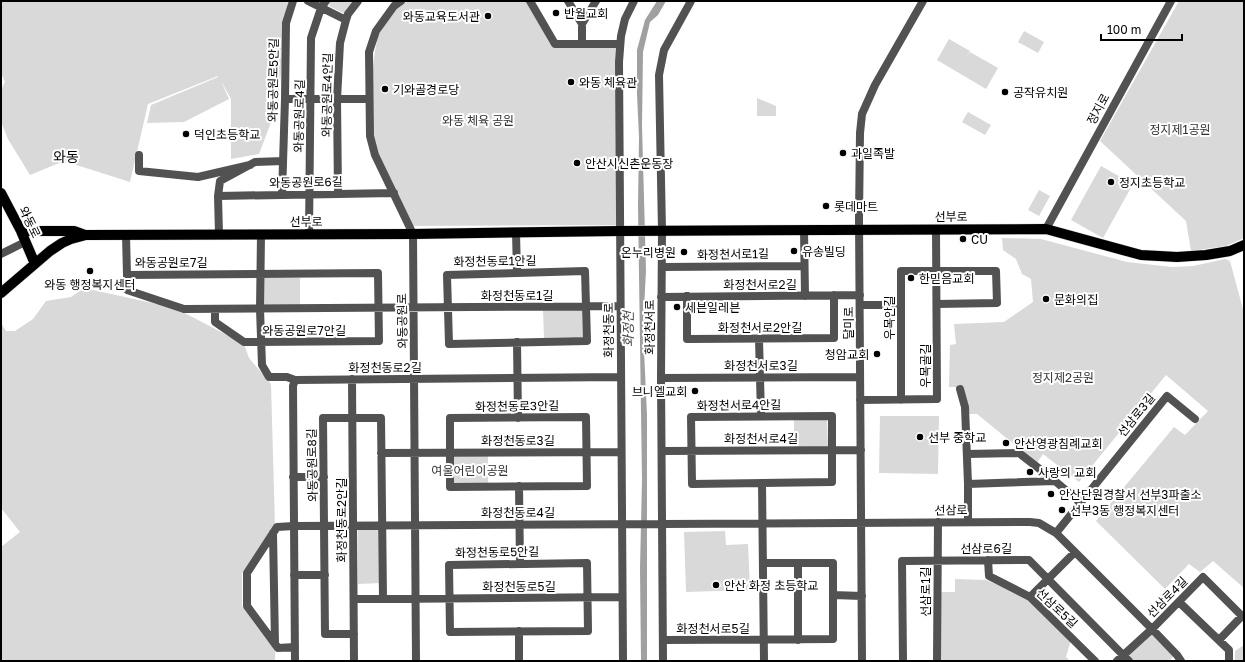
<svg xmlns="http://www.w3.org/2000/svg" width="1245" height="662" font-family="'Golos Text','Noto Sans KR',sans-serif">
<rect width="100%" height="100%" fill="#fff"/>
<path fill="#d9d9d9" d="M1 1H288L278 104 259 154 231 159V99L221 81 229 99 184 122 147 123 151 105 218 77V76L148 104 130 182 64 161 30 175 8 139 1 122V90L5 82 1 73Z
M330 1H356L345 14 329 6Z
M405 1H527L553 46 618 48V225L406 226 374 142 371 122 373 68 375 51 378 36 390 14Z
M1179 1H1244V238L1226 246 1191 251 1186 221 1100 141Z
M1024 31 1044 42 1038 53 1018 42Z
M949 39 970 51 965 59 970 52 998 68 986 89 937 60Z
M757 98 776 106V116H757Z
M968 112 991 125 985 135 962 122Z
M1101 166 1133 184 1103 238 1071 220Z
M1039 190 1050 196 1039 216 1028 210Z
M1002 238 1041 239 1127 262 1172 267 1193 266 1225 259 1230 261 1244 313V588L1213 561 1200 572 1189 564 1165 589 1096 521 1174 427 1185 435 1208 411 1166 375 1079 482 1043 454 1037 463 977 414H967L961 387H949L950 345 956 344 954 324 1004 322 1033 302 1031 279 1022 274 1016 259 1003 250Z
M263 277 300 278V306H263Z
M84 288 175 308 244 344 249 358 271 384 275 526 242 573V606L275 650V661H1V547L20 532 1 508V323L6 331H15L33 319 46 301 71 297Z
M582 308 583 337 544 338 543 309Z
M880 416H939L938 474 879 473Z
M794 418H827L828 449 794 450Z
M452 454H488V485L452 486Z
M381 527V583L358 584V528Z
M725 531 726 545 748 544 750 590 686 592 684 532Z
M955 579 986 580 1027 597 1071 640 1066 657 1070 661H941L940 592H955Z
M1150 632 1174 656 1169 661H1132L1128 655Z
M1244 645V661H1235V651Z"/>
<path fill="#a0a0a0" d="M657 1H666L658 15 650 22 643 52 642 126 646 270 643 329 647 415V661H641L640 569 642 480 638 206 639 137 637 94V50L645 20Z"/>
<g fill="none" stroke-linecap="round" stroke-linejoin="round">
<defs>
<path id="major" d="M1 193 21 231 35 264
M21 231H74L85 235
M1 293 50 251 62 243 71 239 86 235 413 234 620 231 1046 229 1141 255 1177 257 1206 255 1230 251 1244 245"/>
</defs>
<use href="#major" stroke="#dbdbdb" stroke-width="11"/>
<path stroke="#525252" stroke-width="8" d="M308 1 346 20
M401 1 394 6 376 31 369 52 370 136 375 155 413 234 416 661
M530 1 555 44H620
M568 1 582 24
M582 44V24L596 1
M285 99H369
M139 155V171L198 177 250 165
M338 194 337 99 340 43 346 20 348 14 358 1
M282 195 285 99 286 23 293 1
M218 196 394 193
M1046 229 1171 1
M804 230 805 296
M516 232 517 273
M219 234 218 196 220 181 255 162 283 161
M309 234 311 38 321 8 326 1
M126 235 127 275
M261 235 260 309 262 365 269 377H287L295 380
M1 254 25 242
M662 267 804 266
M585 271 587 341 449 344 447 275Z
M687 296V339L834 338V295
M661 297 860 295
M860 305H901
M215 309V322L244 342 379 341 378 273 127 275V290L184 309 620 306
M759 339 761 416
M517 342 518 418
M661 378 860 377
M352 379 354 661
M960 389 965 407 968 484V521
M860 400 937 399 936 229
M901 400V271H996L997 303 937 304
M832 416V482L692 484 691 417Z
M586 417 587 486 450 487V418Z
M662 451 861 450
M381 453 621 452
M967 454 1019 453 1055 481 1081 503
M293 477H324
M762 483 764 661
M968 484 1055 481
M519 486 520 564
M273 533 275 644
M1056 533 1167 396 1195 419
M988 560 989 576 1030 597 1095 661
M587 563 588 631 450 632 449 565Z
M294 575H325
M833 595 862 596
M1030 597 1075 552
M354 599H383
M1179 602 1229 650V661
M519 631V661
M354 634H325L323 418H381L383 599 622 597
M663 640 833 639V563H763
M798 640V563
M295 647 278 648 247 606V573L277 527 294 526 1030 522 1039 523 1056 533 1152 629 1177 655 1181 661
M295 661 293 386 295 380 621 377
M623 661 619 62 621 36 625 19 634 1
M663 661 661 378 662 231 659 75 664 50 691 1
M862 661 859 218 860 133 862 114 875 85 923 1
M903 661 902 561 1029 560 1129 661
M937 661 938 522
M1117 661 1152 629 1203 577 1242 616 1219 640"/>
<use href="#major" stroke="#000" stroke-width="10"/>
</g>
<g fill="#000" stroke="#fff" stroke-width="1.5">
<circle cx="556" cy="13" r="4"/>
<circle cx="488" cy="16" r="4"/>
<circle cx="571" cy="82" r="4"/>
<circle cx="385" cy="89" r="4"/>
<circle cx="1005" cy="92" r="4"/>
<circle cx="186" cy="134" r="4"/>
<circle cx="843" cy="153" r="4"/>
<circle cx="577" cy="163" r="4"/>
<circle cx="1111" cy="182" r="4"/>
<circle cx="826" cy="206" r="4"/>
<circle cx="963" cy="239" r="4"/>
<circle cx="794" cy="251" r="4"/>
<circle cx="684" cy="252" r="4"/>
<circle cx="90" cy="271" r="4"/>
<circle cx="911" cy="278" r="4"/>
<circle cx="1046" cy="299" r="4"/>
<circle cx="677" cy="307" r="4"/>
<circle cx="877" cy="354" r="4"/>
<circle cx="695" cy="391" r="4"/>
<circle cx="920" cy="437" r="4"/>
<circle cx="1006" cy="443" r="4"/>
<circle cx="1030" cy="472" r="4"/>
<circle cx="1051" cy="494" r="4"/>
<circle cx="1062" cy="510" r="4"/>
<circle cx="716" cy="585" r="4"/>
</g>
<g text-anchor="middle" dominant-baseline="central" stroke-width="4" stroke-linejoin="round" paint-order="stroke">
<g font-size="12" fill="#000" stroke="#fff" text-anchor="start">
<text x="564" y="13">반월교회</text>
<text x="480" y="16" text-anchor="end">와동교육도서관</text>
<text x="579" y="82">와동 체육관</text>
<text x="393" y="89">기와골경로당</text>
<text x="1013" y="92">공작유치원</text>
<text x="194" y="134">덕인초등학교</text>
<text x="851" y="153">과일족발</text>
<text x="585" y="163">안산시신촌운동장</text>
<text x="1119" y="182">정지초등학교</text>
<text x="834" y="206">롯데마트</text>
<text x="971" y="239">CU</text>
<text x="802" y="251">유송빌딩</text>
<text x="676" y="252" text-anchor="end">온누리병원</text>
<text x="919" y="278">한믿음교회</text>
<text x="90" y="284" text-anchor="middle">와동 행정복지센터</text>
<text x="1054" y="299">문화의집</text>
<text x="685" y="307">세븐일레븐</text>
<text x="869" y="354" text-anchor="end">청암교회</text>
<text x="687" y="391" text-anchor="end">브니엘교회</text>
<text x="928" y="437">선부 중학교</text>
<text x="1014" y="443">안산영광침례교회</text>
<text x="1038" y="472">사랑의 교회</text>
<text x="1059" y="494">안산단원경찰서 선부3파출소</text>
<text x="1070" y="510">선부3동 행정복지센터</text>
<text x="724" y="585">안산 화정 초등학교</text>
</g>
<g font-size="12" fill="#000" stroke="#fff">
<text transform="translate(273 80) rotate(-89)">와동공원로5안길</text>
<text transform="translate(327 95) rotate(-89)">와동공원로4안길</text>
<text transform="translate(1098 109) rotate(-61)">정지로</text>
<text transform="translate(299 116) rotate(-89)">와동공원로4길</text>
<text transform="translate(306 182) rotate(-1)">와동공원로6길</text>
<text x="951" y="216">선부로</text>
<text x="306" y="221">선부로</text>
<text transform="translate(30 222) rotate(64)">와동로</text>
<text transform="translate(733 254) rotate(-1)">화정천서로1길</text>
<text transform="translate(495 261) rotate(-1)">화정천동로1안길</text>
<text x="171" y="262">와동공원로7길</text>
<text x="760" y="284">화정천서로2길</text>
<text x="517" y="295">화정천동로1길</text>
<text transform="translate(889 318) rotate(-90)">우목안길</text>
<text transform="translate(402 321) rotate(-91)">와동공원로</text>
<text transform="translate(848 323) rotate(-90)">달미로</text>
<text transform="translate(649 327) rotate(-90)">화정천서로</text>
<text x="760" y="327">화정천서로2안길</text>
<text x="304" y="330">와동공원로7안길</text>
<text transform="translate(608 330) rotate(-90)">화정천동로</text>
<text x="761" y="365">화정천서로3길</text>
<text transform="translate(925 366) rotate(-90)">우목골길</text>
<text x="385" y="367">화정천동로2길</text>
<text transform="translate(739 405) rotate(-1)">화정천서로4안길</text>
<text transform="translate(517 406) rotate(-1)">화정천동로3안길</text>
<text transform="translate(1136 415) rotate(-51)">선삼로3길</text>
<text x="761" y="438">화정천서로4길</text>
<text x="518" y="440">화정천동로3길</text>
<text transform="translate(312 465) rotate(-91)">와동공원로8길</text>
<text transform="translate(951 510) rotate(-1)">선삼로</text>
<text x="518" y="512">화정천동로4길</text>
<text transform="translate(341 520) rotate(-90)">화정천동로2안길</text>
<text x="986" y="548">선삼로6길</text>
<text transform="translate(497 552) rotate(-1)">화정천동로5안길</text>
<text x="519" y="586">화정천동로5길</text>
<text transform="translate(925 592) rotate(-90)">선삼로1길</text>
<text transform="translate(1167 597) rotate(-45)">선삼로4길</text>
<text transform="translate(1057 608) rotate(43)">선삼로5길</text>
<text x="713" y="628">화정천서로5길</text>
</g>
<g font-size="12" fill="#303030" stroke="#fff">
<text x="478" y="120">와동 체육 공원</text>
<text x="1180" y="129">정지제1공원</text>
<text x="1063" y="377">정지제2공원</text>
<text x="470" y="470">여울어린이공원</text>
</g>
<g font-size="13" font-style="italic" fill="#414141" stroke="#fff">
<text transform="translate(628 329) rotate(-90)">화정천</text>
</g>
<g font-size="14" fill="#000" stroke="#fff">
<text x="66" y="156">와동</text>
</g>
</g>
<rect width="1245" height="662" fill="none" stroke="#000000" stroke-width="4"/>
<path d="M1101 34v6h81v-6" fill="none" stroke="#000000" stroke-width="2"/>
<text x="1107" y="34" font-size="12" fill="#000000" stroke="#ffffff" stroke-width="3" paint-order="stroke">100 m</text>
</svg>
